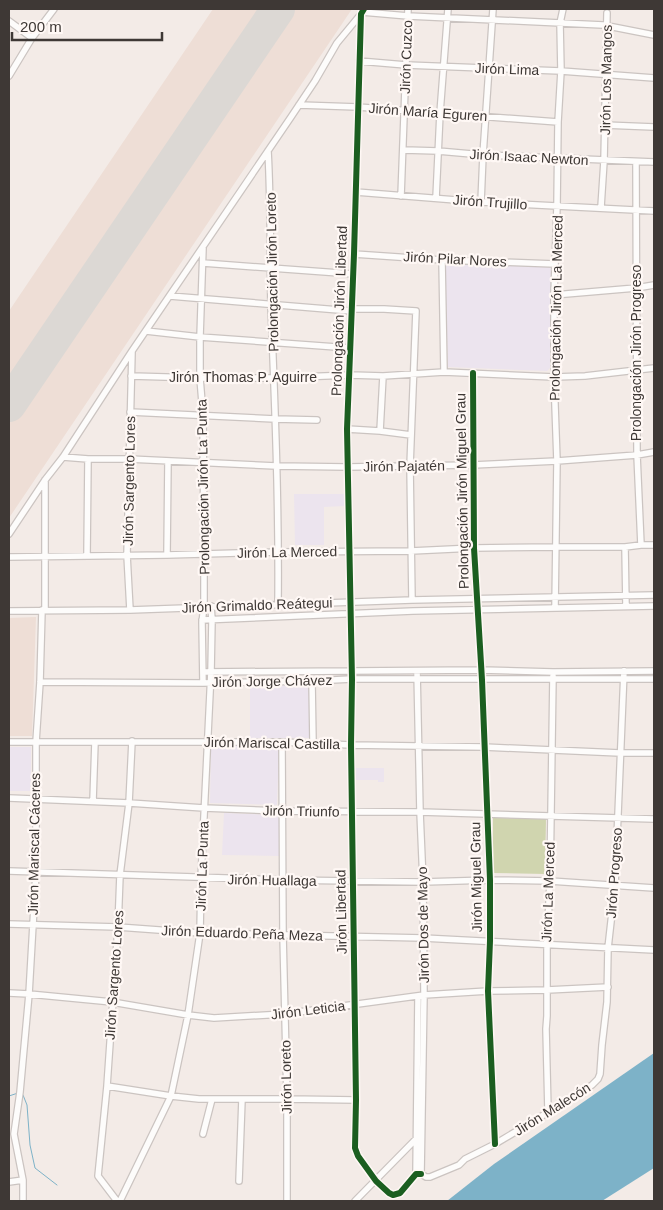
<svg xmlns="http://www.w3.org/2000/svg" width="663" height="1210" font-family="Helvetica,sans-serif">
<rect width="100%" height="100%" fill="#f3ebe7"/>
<path fill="#eeded6" d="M213 9H352L9 518V311Z
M36 617 32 736H9V618Z"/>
<path fill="#ece4ee" d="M445 265H548L551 268 550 368 547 371 448 367Z
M294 494H344V506L324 507V545H295Z
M250 685H311V738H250Z
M211 745 279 746 277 805 210 803Z
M9 747H31V791H9Z
M355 768H384V782H378V780H356Z
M224 813 277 815 279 819V856L222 855Z"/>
<path fill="#d0d5af" d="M493 818 546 819 545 874 492 873Z"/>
<path fill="#7db2c8" d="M654 1053V1168L602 1201H447L494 1164Z"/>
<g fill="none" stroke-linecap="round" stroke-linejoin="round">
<path stroke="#7db2c8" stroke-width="1" d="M23 1095 27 1105 30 1145 35 1168 57 1185
M9 1096 18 1093"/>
<path stroke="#dcd8d4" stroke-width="34" d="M9 405 278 9"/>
<defs>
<path id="minor" d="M364 9 361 14 354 254 347 429 352 679 351 745 356 1100 355 1148 358 1156 376 1181 389 1193 393 1195 400 1193 416 1174H421
M362 12 408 16 603 25 654 35
M9 21 32 38
M359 61 406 65 561 71 654 78
M9 76 32 38 54 9
M299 105 358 107 558 122
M604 125 654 127
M404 150 438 151 483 155 558 158 654 162
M268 151C271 203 270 255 271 307 275 406 279 505 278 604
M636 162 637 455 641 545
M356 192 481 202 654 211
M401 196 408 9
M436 198 440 113 448 9
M481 202 483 155 493 9
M601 207 604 161 607 13
M354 254 442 260 555 264
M442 260 444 372
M203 263 353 274
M554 295 636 288 654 285
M170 296 351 311
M351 309H384L416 311 410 466 412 600
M146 331 200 337 350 348
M473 373 474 548 482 680 490 880V941L488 991 495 1144
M131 376 200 378H274L350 375 383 376 444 372 554 377 585 376 654 368
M130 412 275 419 317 420
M347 429 380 431 411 435
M380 431 383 376
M63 457 88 459H129L276 466 347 467 473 465 557 461 637 455 654 452
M45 480V610
M9 534 45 480 63 457 132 351 291 117 315 81 337 43 361 14
M625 547 626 606
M167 555 168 461
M87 556 88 459
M9 557 167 555 279 552 411 551 474 548 557 547H625L641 545H654
M555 608 557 461 554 377V295L557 206 558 122 561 71 560 23 563 9
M130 610 127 555 132 352
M9 611 130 610 412 600 654 595
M202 620 413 611 654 606
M417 671 420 812 423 882 424 995 421 1174
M203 672 481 670 553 672 654 671
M312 681 313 743
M40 682 203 683 312 681 352 679H654
M203 683 202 622 204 607V553L203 415 200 378V337L203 248
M9 742H282L351 745 484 747 620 753H654
M282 742 283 935 287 1099V1201
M9 798 129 803 204 808 282 811 420 812 654 819
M93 801 95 742
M9 871 283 880 423 882 490 880 550 881 654 888
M9 924 118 927 200 933 423 938 654 950
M9 993 29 994 112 1002 188 1015 214 1018 284 1014 424 995 488 991 547 990 608 987
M107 1086 171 1096 199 1099H287L356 1100
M548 1111 546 1029 547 1016V945L550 881 553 676
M203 1134 212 1099
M416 1174 418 996
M421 1174 426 1177H430L459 1165 465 1159 495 1144 577 1095 592 1085 598 1079 600 1074 602 1045 607 1002 608 948 615 886 624 671
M239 1181 242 1099
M9 1182 23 1180
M23 1201V1180L14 1134 20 1092 29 994 36 872V742L40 682 42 610
M117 1201 98 1176 107 1086 118 927 120 875 129 803 132 741
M120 1201 171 1096 188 1015 200 933 201 878 211 672 212 620 211 606
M355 1201 418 1137"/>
</defs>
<use href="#minor" stroke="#cbc4c1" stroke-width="8"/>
<use href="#minor" stroke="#fdfcfb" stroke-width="5.5"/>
<defs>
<path id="cycleway" d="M364 9 361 14 354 254 347 429 352 679 351 745 356 1100 355 1148 358 1156 376 1181 389 1193 393 1195 400 1193 416 1174H421
M473 373 474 548 482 680 490 880V941L488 991 495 1144"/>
</defs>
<use href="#cycleway" stroke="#fff8f5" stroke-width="9"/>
<use href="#cycleway" stroke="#1b5e20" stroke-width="6"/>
</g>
<g text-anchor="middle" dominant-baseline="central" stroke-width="4.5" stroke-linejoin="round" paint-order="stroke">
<g font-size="14" fill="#3e3835" stroke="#fff8f5">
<text transform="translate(406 57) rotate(-88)">Jirón Cuzco</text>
<text transform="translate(507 69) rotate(2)">Jirón Lima</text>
<text transform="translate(606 80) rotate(-89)">Jirón Los Mangos</text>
<text transform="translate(428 112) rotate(4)">Jirón María Eguren</text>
<text transform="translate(529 157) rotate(3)">Jirón Isaac Newton</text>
<text transform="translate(490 202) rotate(4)">Jirón Trujillo</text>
<text transform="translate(455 259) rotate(3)">Jirón Pilar Nores</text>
<text transform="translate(272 272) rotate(-91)">Prolongación Jirón Loreto</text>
<text transform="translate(556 308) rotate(-89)">Prolongación Jirón La Merced</text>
<text transform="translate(339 311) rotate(-88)">Prolongación Jirón Libertad</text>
<text transform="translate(636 353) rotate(-90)">Prolongación Jirón Progreso</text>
<text x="243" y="377">Jirón Thomas P. Aguirre</text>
<text transform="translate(404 466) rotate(-1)">Jirón Pajatén</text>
<text transform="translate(129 481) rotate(-89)">Jirón Sargento Lores</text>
<text transform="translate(203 487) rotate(-91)">Prolongación Jirón La Punta</text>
<text transform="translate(462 491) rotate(-91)">Prolongación Jirón Miguel Grau</text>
<text transform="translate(287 552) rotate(-1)">Jirón La Merced</text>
<text transform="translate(257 605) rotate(-2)">Jirón Grimaldo Reátegui</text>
<text transform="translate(272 681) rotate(-1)">Jirón Jorge Chávez</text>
<text transform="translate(272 743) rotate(1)">Jirón Mariscal Castilla</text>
<text transform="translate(301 811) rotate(1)">Jirón Triunfo</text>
<text transform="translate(34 844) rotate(-89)">Jirón Mariscal Cáceres</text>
<text transform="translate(202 866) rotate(-88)">Jirón La Punta</text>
<text transform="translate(614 873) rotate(-86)">Jirón Progreso</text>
<text transform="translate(476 877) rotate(-91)">Jirón Miguel Grau</text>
<text transform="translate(272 880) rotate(1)">Jirón Huallaga</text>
<text transform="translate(548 892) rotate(-88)">Jirón La Merced</text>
<text transform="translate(341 912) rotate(-91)">Jirón Libertad</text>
<text transform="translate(423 925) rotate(-91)">Jirón Dos de Mayo</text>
<text transform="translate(242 933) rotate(2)">Jirón Eduardo Peña Meza</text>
<text transform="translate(114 975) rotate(-86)">Jirón Sargento Lores</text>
<text transform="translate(308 1010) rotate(-7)">Jirón Leticia</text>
<text transform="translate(286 1077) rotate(-91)">Jirón Loreto</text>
<text transform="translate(552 1109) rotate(-32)">Jirón Malecón</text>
</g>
</g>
<rect width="663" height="1210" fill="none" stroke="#3e3835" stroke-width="20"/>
<path d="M12 32v8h150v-8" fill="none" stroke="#3e3835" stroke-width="2.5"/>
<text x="20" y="32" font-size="15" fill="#3e3835" stroke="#fff8f5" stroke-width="4" paint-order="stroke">200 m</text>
</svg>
